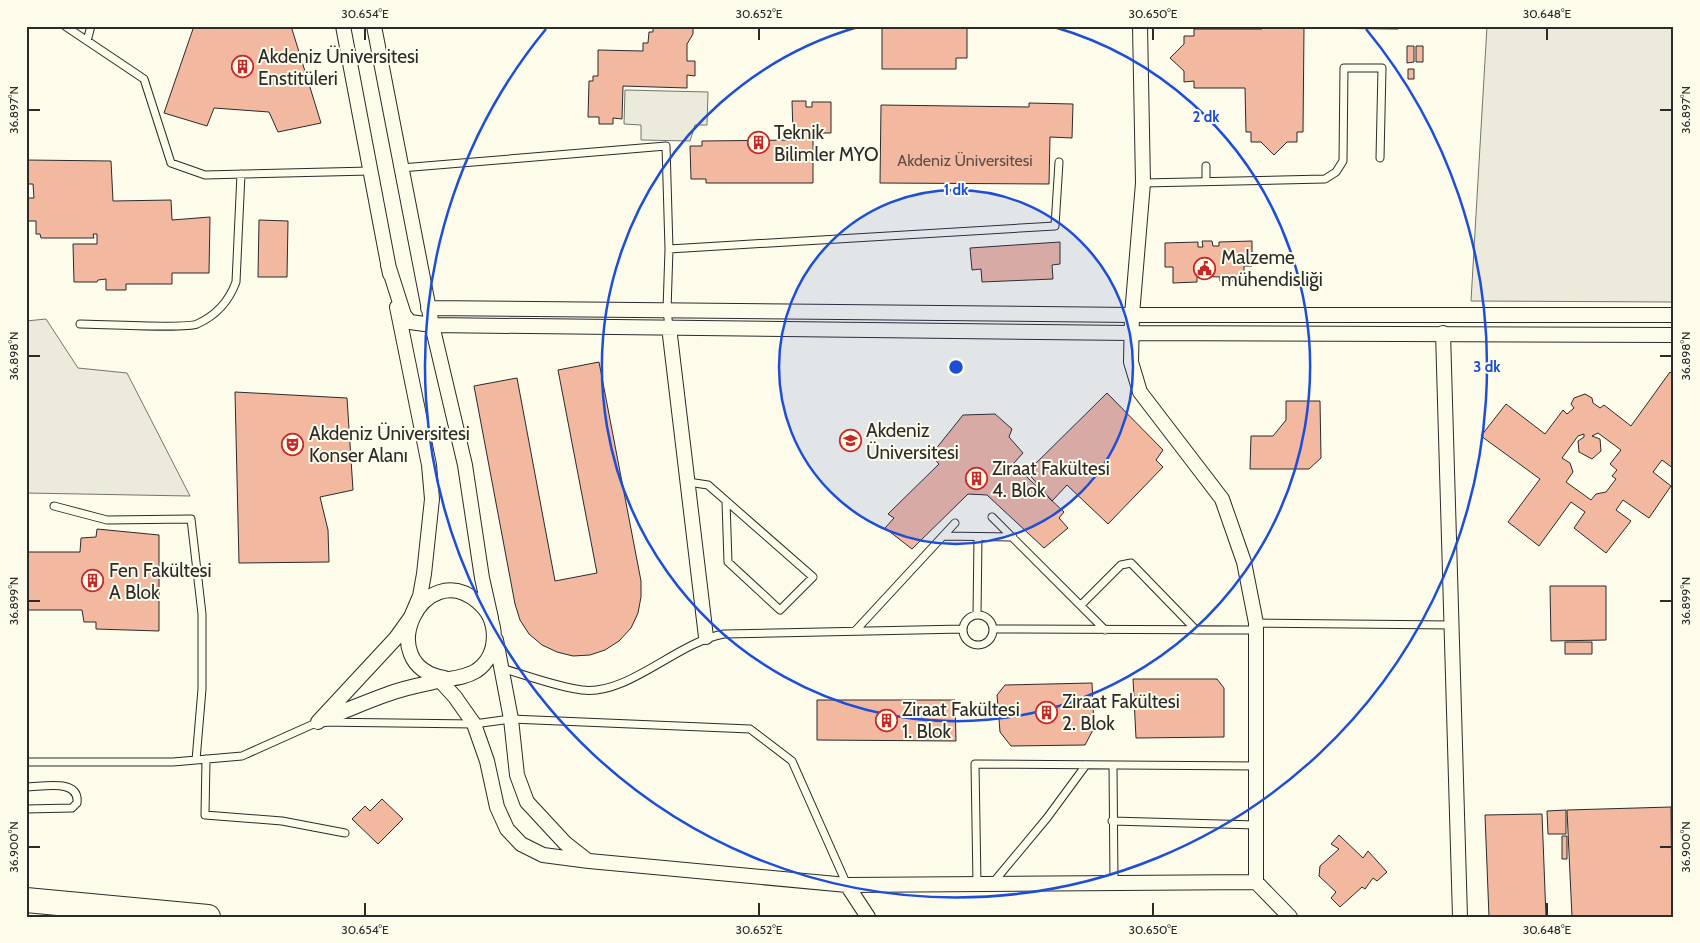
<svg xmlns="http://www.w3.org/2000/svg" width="1700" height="943" font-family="Cabin,sans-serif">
<rect width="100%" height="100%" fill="#fdfbea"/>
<path fill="#ecebdb" stroke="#74746e" d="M1487 26H1674V302L1471 301Z
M46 319 78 368 127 373 190 496 26 493V321Z"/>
<path fill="#eceadb" stroke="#74746e" d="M625 90 708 92 707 125H695L690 141 641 140V125L624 124Z"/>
<path fill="#f2b8a0" stroke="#2b2b2b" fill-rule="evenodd" d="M194 26H291L321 123 278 132 269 112 214 108 207 126 164 113Z
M653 26H693V34L687 44V61H695V76L687 75V88L623 86 622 119 613 118V124H599V117H588L589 81H593V76H598V50L643 51V43H648L649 32H653Z
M882 26H967V58H956V69H882Z
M1262 26H1398V29L1304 28 1303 132H1297V142H1287L1274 155 1261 142H1251V132H1246L1245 88H1194V81L1184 82V71L1170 58 1184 44V36H1194V29H1262Z
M1407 46H1414V62L1407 63Z
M1416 46H1423V62H1416Z
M1408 69H1414V79H1408Z
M792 101H806V107H812V102H831V133H813V183H706V179H691L690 146H702V141L797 140V134H793Z
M1029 103 1073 104 1072 138 1050 137 1049 184 880 183 881 105 1029 107Z
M27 160 111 161 113 201 171 200 172 220 210 217 209 273H172V284H126V290H106V279L98 280 97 282H74L73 244H97V234H93L94 238H41L40 234H36V221H27L26 198H34L33 184H28Z
M259 220 288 221 287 277H258Z
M1202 241H1212L1213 246H1219V242L1252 241V266H1244V281H1220V277L1197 276V282L1173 283V267H1165V243L1198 242V247H1203Z
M1060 242V264L1052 265 1053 279 982 282 981 269 972 270 970 248Z
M599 362 641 581V597L638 613 631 628 619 641 605 650 590 655 573 656 557 652 542 645 529 634 520 620 515 604 474 386 517 378 555 581 597 573 558 370Z
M1670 372 1674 375V469L1662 460 1653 472 1671 486 1649 518 1623 500 1616 510 1631 521 1606 553 1574 528 1585 512 1571 502 1539 546 1508 522 1540 479 1481 436 1506 404 1545 434 1563 410 1567 414 1574 408 1571 404 1574 398 1585 394 1592 398 1593 403 1600 408 1604 405 1631 426ZM1598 433 1621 450 1610 464 1617 470 1612 476 1616 479 1606 492 1596 494 1591 500 1566 482 1573 472 1570 463 1562 458 1578 436 1584 434V437L1578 441 1579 452 1592 459 1601 451 1600 439 1592 436Z
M235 392 347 398 353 490 320 497 328 530 329 562 239 563Z
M1107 393 1163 450 1156 460 1163 467 1108 524 1067 485 1052 501 1027 472Z
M1286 401H1320L1321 458 1309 469H1250L1251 436H1273L1286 420Z
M995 414 1012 429 1009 437 1023 453 1013 464 1064 512 1059 518 1068 528 1044 548 987 495 968 494 912 549 885 528 894 518 888 514 939 464 931 455 963 415Z
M97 529 159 535V631L96 629V622H84L82 610H26V552H80L81 538 96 537Z
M1550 586H1606V640L1551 641Z
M1565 642H1592V654H1565Z
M1133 679H1217L1224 688V737L1136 738Z
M1092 683 1094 728 1085 745 1011 746 1000 732 997 695 1005 685Z
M817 700H955L956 741 817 740Z
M382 799 403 819 378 844 352 819 365 806 370 811Z
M1671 807 1672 917H1572L1567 810Z
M1566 810V834H1548L1547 811Z
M1542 814 1546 917H1489L1485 815Z
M1339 835 1363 858 1368 851 1387 872 1377 881 1373 878 1365 889 1362 887 1340 907 1331 898 1336 892 1319 876 1320 866 1339 849 1331 844Z
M1562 836H1567V859H1562Z"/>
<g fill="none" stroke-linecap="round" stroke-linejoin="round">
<defs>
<path id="lane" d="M65 26 144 79 171 163 205 175 370 171
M87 41 91 26
M1206 166V181
M401 168 666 146 669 249 667 310 669 327
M1143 183 1325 179 1336 172 1343 161 1344 68H1382L1380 158
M669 249 1055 226 1059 162
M80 324C98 324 187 329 197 324 215 316 229 301 236 282L241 174
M688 482 708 485 813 577 780 610 728 562 726 502
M54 506 107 520 191 519 202 614V689L196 760
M992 517 1105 630
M943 536 1013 537
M1081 605 1121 565 1131 563 1196 630
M977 615 978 537
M963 630a15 15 0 1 1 30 0a15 15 0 1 1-30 0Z
M1256 623 1452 625
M993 629 1256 630
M856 630 955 523
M501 668C526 675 557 687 582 690 628 696 677 642 724 634L963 629
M206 759 205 815 282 821 345 833
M26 762H173L242 756 318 722 474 724 511 719 750 729 792 761 847 885
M1113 765 1114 883
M26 787C42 787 80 778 77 803L72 808 26 809
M1112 821 1256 825
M977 884 975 764 1257 766
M992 884 1047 818 1086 765"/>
<path id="street" d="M343 26 390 274
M374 26 432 325 465 465 482 578 491 618
M1140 26 1143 183 1132 315 1131 362 1140 392 1222 499 1244 562 1256 623V882L1290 917
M388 265 404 315 410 322 432 325 1131 333 1674 335
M428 308 1132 315H1674
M669 327 706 637
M1443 333 1460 917
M496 640 511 719 517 775 527 802 565 843 588 861
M436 676 455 697 474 724 487 761 497 807 507 829 521 844 543 855 589 861 847 885 1256 882
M321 720C343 712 365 702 388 694 406 687 425 684 443 680 455 678 466 677 476 671 500 655 499 619 478 602 423 555 371 665 444 678
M318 722 396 638 411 617 420 596 424 574 432 499 429 465 397 307
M847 885 868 917"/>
<path id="highway" d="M26 900 208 917"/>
</defs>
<use href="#lane" stroke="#2b2b2b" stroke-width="9"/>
<use href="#street" stroke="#2b2b2b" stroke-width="16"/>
<use href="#highway" stroke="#2b2b2b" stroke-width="26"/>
<use href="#lane" stroke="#fdfbea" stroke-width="7"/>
<use href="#street" stroke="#fdfbea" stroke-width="14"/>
<use href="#highway" stroke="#fdfbea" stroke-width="24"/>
</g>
<path fill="none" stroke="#2b2b2b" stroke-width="2" d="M365 28V40M759 28V40M1153 28V40M1547 28V40M28 110H40M1660 110H1672M28 356H40M1660 356H1672M28 601H40M1660 601H1672M28 847H40M1660 847H1672M365 903V916M759 903V916M1153 903V916M1547 903V916"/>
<circle cx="956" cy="367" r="177" fill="#1d4ed8" fill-opacity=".12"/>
<g fill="none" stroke="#1d4ed8" stroke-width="2.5">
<circle cx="956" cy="367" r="177"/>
<path d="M1054 27A354 354 0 1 1 858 27"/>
<path d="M1366 29A531 531 0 1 1 546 29"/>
</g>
<defs>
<symbol id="building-ring" viewBox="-11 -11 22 22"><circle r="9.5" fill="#fdfbea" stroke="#c62828" stroke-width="1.5"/><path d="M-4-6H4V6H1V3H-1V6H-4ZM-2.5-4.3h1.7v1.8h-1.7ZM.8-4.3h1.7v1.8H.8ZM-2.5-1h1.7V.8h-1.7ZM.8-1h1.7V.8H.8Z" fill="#c62828"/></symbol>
<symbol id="civic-ring" viewBox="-11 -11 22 22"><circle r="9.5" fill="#fdfbea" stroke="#c62828" stroke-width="1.5"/><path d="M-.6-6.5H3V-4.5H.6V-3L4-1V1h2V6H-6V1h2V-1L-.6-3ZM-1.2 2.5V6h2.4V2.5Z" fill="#c62828"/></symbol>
<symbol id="university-ring" viewBox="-11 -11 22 22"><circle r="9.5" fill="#fdfbea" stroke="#c62828" stroke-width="1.5"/><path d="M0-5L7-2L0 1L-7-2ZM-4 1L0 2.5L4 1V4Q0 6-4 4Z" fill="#c62828"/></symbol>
<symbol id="theatre-ring" viewBox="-11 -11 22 22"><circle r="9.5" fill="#fdfbea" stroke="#c62828" stroke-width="1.5"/><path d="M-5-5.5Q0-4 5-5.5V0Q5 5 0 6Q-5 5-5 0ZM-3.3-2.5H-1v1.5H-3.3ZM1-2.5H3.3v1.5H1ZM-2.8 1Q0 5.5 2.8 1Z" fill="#c62828"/></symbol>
</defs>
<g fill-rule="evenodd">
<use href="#building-ring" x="230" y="54" width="25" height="25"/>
<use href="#building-ring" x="746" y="130" width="25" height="25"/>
<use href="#civic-ring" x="1192" y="256" width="25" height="25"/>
<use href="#university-ring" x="838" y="428" width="25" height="25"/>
<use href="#theatre-ring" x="280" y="432" width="25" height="25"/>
<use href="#building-ring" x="964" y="466" width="25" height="25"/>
<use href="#building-ring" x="80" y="568" width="25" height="25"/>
<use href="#building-ring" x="1034" y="700" width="25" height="25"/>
<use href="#building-ring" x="874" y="708" width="25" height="25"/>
</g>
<g text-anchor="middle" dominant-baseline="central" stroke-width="4" stroke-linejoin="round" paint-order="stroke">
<g font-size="16" fill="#5d4e48">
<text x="965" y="160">Akdeniz Üniversitesi</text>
</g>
<g font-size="19" fill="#2b2b2b" stroke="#fdfbea" text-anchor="start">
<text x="258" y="56">Akdeniz Üniversitesi<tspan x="258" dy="22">Enstitüleri</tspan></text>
<text x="774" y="132">Teknik<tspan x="774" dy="22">Bilimler MYO</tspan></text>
<text x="1221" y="257">Malzeme<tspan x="1221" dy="22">mühendisliği</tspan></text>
<text x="866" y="430">Akdeniz<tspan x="866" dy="22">Üniversitesi</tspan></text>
<text x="309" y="433">Akdeniz Üniversitesi<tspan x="309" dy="22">Konser Alanı</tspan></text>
<text x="992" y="468">Ziraat Fakültesi<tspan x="992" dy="22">4. Blok</tspan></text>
<text x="109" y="570">Fen Fakültesi<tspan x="109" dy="22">A Blok</tspan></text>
<text x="1062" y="701">Ziraat Fakültesi<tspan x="1062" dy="22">2. Blok</tspan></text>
<text x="902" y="709">Ziraat Fakültesi<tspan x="902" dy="22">1. Blok</tspan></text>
</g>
</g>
<circle cx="956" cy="367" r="8" fill="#1d4ed8" stroke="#fdfbea" stroke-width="2.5"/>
<g font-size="15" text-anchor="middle" font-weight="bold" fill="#1d4ed8" stroke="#fdfbea" stroke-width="4" stroke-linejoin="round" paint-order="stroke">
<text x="1206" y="122">2 dk</text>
<text x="956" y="195">1 dk</text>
<text x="1487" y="372">3 dk</text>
</g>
<rect width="1700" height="943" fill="none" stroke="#fdfbea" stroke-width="55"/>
<rect x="28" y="28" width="1644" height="888" fill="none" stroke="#2b2b2b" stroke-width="2"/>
<g font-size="12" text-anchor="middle" fill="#2b2b2b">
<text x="365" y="18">30.654°E</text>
<text x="759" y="18">30.652°E</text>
<text x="1153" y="18">30.650°E</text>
<text x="1547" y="18">30.648°E</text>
<text transform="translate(1686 110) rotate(-90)" y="4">36.897°N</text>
<text transform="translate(14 110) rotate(-90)" y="4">36.897°N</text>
<text transform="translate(1686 356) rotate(-90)" y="4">36.898°N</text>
<text transform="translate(14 356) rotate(-90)" y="4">36.898°N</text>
<text transform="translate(1686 601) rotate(-90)" y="4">36.899°N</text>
<text transform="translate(14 601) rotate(-90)" y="4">36.899°N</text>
<text transform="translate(1686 847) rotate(-90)" y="4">36.900°N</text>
<text transform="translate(14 847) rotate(-90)" y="4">36.900°N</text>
<text x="365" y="934">30.654°E</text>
<text x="759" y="934">30.652°E</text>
<text x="1153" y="934">30.650°E</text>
<text x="1547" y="934">30.648°E</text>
</g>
</svg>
